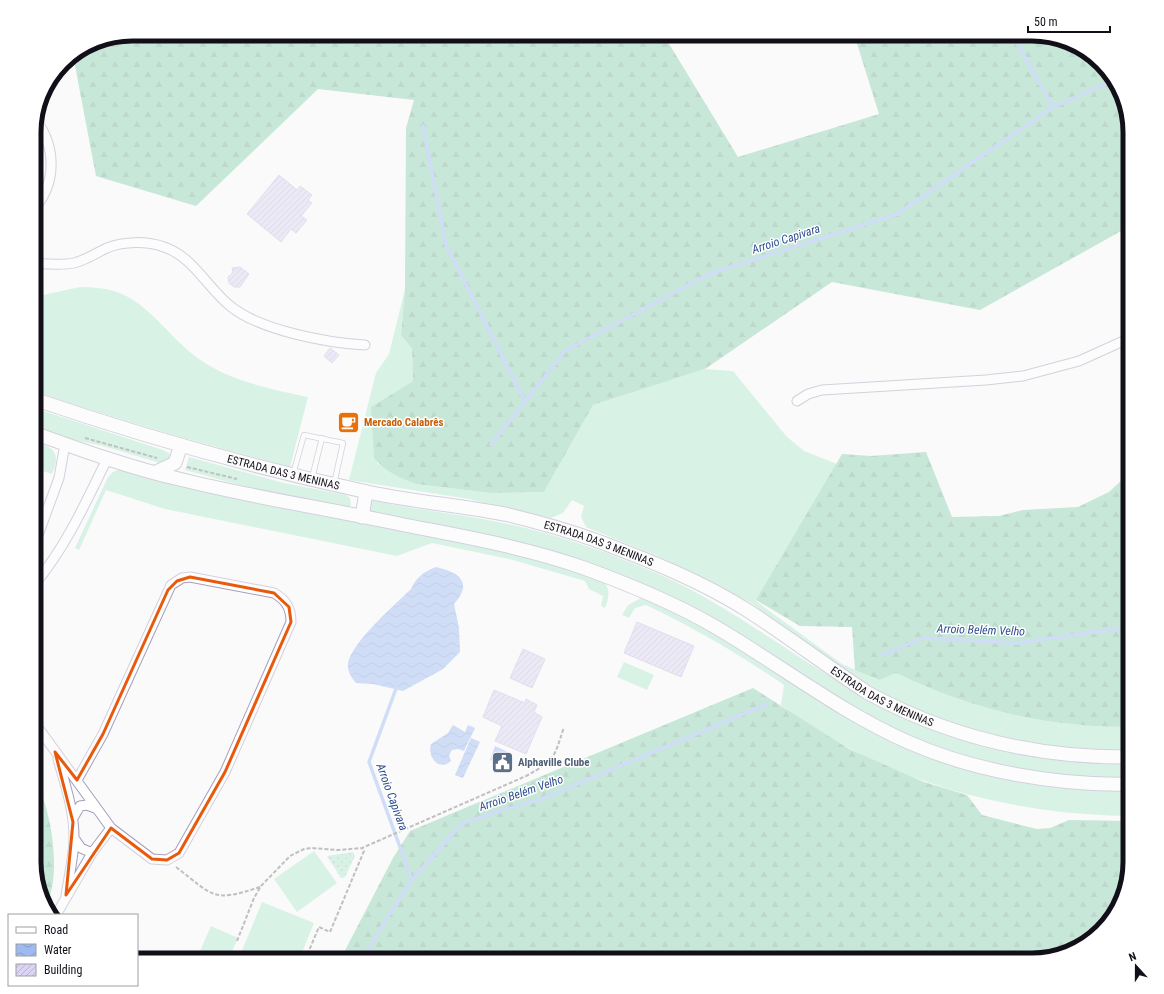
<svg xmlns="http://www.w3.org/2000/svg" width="1164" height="994" font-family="'Roboto Condensed',sans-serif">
<defs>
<pattern id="forest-firs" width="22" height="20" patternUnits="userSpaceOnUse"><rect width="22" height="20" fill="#89d0af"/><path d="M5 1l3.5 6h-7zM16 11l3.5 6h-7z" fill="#75b196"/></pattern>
<pattern id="park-dots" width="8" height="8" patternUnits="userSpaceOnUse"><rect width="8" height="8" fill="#b0eace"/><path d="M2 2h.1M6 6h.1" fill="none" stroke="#96c8b0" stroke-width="1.8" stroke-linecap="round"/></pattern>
<pattern id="water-waves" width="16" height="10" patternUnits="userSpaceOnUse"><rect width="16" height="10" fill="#9dbaf1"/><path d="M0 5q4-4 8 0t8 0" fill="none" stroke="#869fce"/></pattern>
<pattern id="building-hatch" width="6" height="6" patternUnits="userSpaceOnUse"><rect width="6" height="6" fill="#dbd4f3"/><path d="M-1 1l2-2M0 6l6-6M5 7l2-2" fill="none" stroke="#bbb5d0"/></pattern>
</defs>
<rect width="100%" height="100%" fill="#fafafa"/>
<path fill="#b0eace" d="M80 287C91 287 103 288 114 291 151 303 170 340 202 361 233 382 272 389 308 397L290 467C204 444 118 420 34 391V297Z
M405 289 401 335 412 349 413 381 371 407 377 463 406 480 416 484 491 493 544 492 593 405 705 369 733 371 787 437 804 451 837 464 756 601 842 664 878 680 896 673C974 710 1044 727 1130 727V752L1085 751 1016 742 931 717 870 687 775 624 754 605 709 580 657 556 586 527 581 517 584 506 572 500 563 513 551 518 469 499 349 480 376 373 389 354Z
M34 408 163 450 170 454 171 459 164 463H160L103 446 59 437 34 428Z
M34 441C55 448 61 453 52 474L34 468Z
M189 457 284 483 346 495 350 498 351 505 347 508 254 489 185 470Z
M121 469 181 487 528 556 603 581C611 589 609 598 605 608L601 606 603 596 589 589 585 581 513 560 432 543 397 556 165 509 106 490 79 550 75 548 108 477 113 472Z
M370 500C416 510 462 514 508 524 561 535 613 554 663 576 729 606 786 651 849 688 939 740 1025 764 1130 763V778C1036 780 944 757 862 713 842 703 825 689 806 677 760 647 715 617 665 594 618 572 568 554 518 542 469 529 418 522 369 513Z
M641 598 681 614 787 677 834 710 871 731 913 750 1130 789V816C1030 814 940 795 850 749 825 737 803 721 781 705L784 685C740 655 695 628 646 605L635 608 629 618 622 615 628 605Z
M624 662 654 675 647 690 617 677Z
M314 851 337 883 297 912 274 879Z
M262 902 314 923 299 960H238Z
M211 926 238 938 228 960H196Z"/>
<path fill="url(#forest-firs)" d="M132 34H663L738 157 879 114 854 34H1032L1069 41 1097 59 1122 94 1130 132V226L980 310 832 282 705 369 593 405 544 492 491 493 416 484C402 479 383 470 374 458L371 407 413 381 412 349 401 335 405 289 406 128 414 100 318 89 196 206 96 176 73 55 95 41Z
M926 452 952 517 999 516 1023 510 1078 507 1109 492 1125 477 1130 482V727C1044 727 974 710 896 673L879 680 855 670 852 627 800 626 756 600 842 454 871 456Z
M753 688 849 749 924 782 967 795 982 815 1037 829 1050 828 1069 820 1130 821V862L1123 899 1105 927 1070 952 1032 960H340L393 858 410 831Z
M34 777C52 810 62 873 46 907L34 868Z"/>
<path fill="url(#park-dots)" d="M353 852 355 856 345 877 341 878 327 856Z"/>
<path fill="url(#water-waves)" d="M436 567C458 572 474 582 454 604L459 628 460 652 443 669 403 691 373 684 356 683C352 678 348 673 348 666 348 645 396 604 411 589 417 576 424 572 436 567Z
M453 725 465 732 468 725 475 728 464 751 458 749 452 750 449 755 451 761C439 772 427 757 431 744L448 733Z
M471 738 480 742 463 778 455 775Z
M495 746 508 752 502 760 495 762 490 760Z"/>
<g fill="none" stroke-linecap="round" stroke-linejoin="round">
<path stroke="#9dbaf1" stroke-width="3.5" d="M1012 34 1053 107
M423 126 446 245 525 401
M491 445 565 351 709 274 897 214 1053 107 1113 81
M882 655 923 638 1017 643 1130 627
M412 880 462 823 544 798 767 704
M363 960 388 916 412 880 369 762 397 686"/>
</g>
<path fill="url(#building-hatch)" stroke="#c4bedc" d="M279 175 297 190 300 186 312 195 308 200 312 203 301 216 307 220 296 233 291 229 281 242 247 214Z
M240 267 249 274 240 287H234L229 283 228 277 233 272 232 268Z
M330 348 339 355 332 363 324 356Z
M637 622 694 646 681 677 624 653Z
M523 649 545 659 532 688 510 678Z
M494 690 525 703 526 699 537 705 534 712 542 717 526 754 495 741 502 726 483 717Z"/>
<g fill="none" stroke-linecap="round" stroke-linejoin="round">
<defs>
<path id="service" d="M293 474 304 435 343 443 334 484
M312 478 322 438"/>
<path id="minor" d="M34 209C57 183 56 147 36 120
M34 264C47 263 61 266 74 263 86 260 96 253 107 248 124 241 147 241 164 247 192 256 207 287 229 305 258 330 327 343 365 345
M797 401 808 394 822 390 986 380 1023 376 1079 361 1130 338
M34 546 59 478 65 444
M34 585C66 547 86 502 108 457
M34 722 111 828 152 859 167 860 179 853 225 772 291 622C291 608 286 600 274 593L190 577 182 578 171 585 103 734 77 780
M58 759C65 784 74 810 74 837 74 856 69 876 66 895
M73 818 80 806 87 805 95 808
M74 838 81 848 92 853
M56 915 92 853 111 828"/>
<g id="secondary">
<path id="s1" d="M34 399C142 436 252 467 363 491 411 502 461 505 509 515 538 522 567 530 595 540 648 560 702 581 750 612 790 638 828 667 868 693 949 737 1038 758 1130 757"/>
<path d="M34 433C81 450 131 468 179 479 247 496 317 507 385 521 452 535 519 545 584 568 628 584 672 602 712 625 778 663 838 711 908 742 973 771 1059 786 1130 784"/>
<path d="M156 472 175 463 181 445"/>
<path d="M362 517 366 492"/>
</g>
</defs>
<use href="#service" stroke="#a59fbc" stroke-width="6"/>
<use href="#minor" stroke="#a59fbc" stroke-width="11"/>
<use href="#secondary" stroke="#a59fbc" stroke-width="15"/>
<path stroke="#7a797e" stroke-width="2" stroke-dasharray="4 2" stroke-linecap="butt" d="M85 438 157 458
M187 467 237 479
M176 867C214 896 212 903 260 887
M237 941 254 898 261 886 290 856 304 849 311 848 338 850 362 848 526 776C556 760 554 757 564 727
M305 960 319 927 330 932 364 851 362 848"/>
<use href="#service" stroke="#fff" stroke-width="4.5"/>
<use href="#minor" stroke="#fff" stroke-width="9"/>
<use href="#secondary" stroke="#fff" stroke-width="13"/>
</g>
<path d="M0 0H1164V994H0ZM190 577 274 593 289 607 291 622 225 772 179 853 167 860 152 859 111 828 66 895 73 822 55 752 77 780 103 734 168 590 177 581Z" fill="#fafafa" fill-opacity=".55" fill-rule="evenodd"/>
<path fill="none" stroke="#e8590c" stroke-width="3" stroke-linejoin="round" d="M190 577 274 593 289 607 291 622 225 772 179 853 167 860 152 859 111 828 66 895 73 822 55 752 77 780 103 734 168 590 177 581Z"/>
<defs>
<symbol id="cafe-square" viewBox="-11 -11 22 22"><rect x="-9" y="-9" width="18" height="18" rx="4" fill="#e8710a" stroke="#fff"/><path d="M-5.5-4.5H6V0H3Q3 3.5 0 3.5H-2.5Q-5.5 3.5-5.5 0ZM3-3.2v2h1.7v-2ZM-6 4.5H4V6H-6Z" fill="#fff"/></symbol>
<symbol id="civic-square" viewBox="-11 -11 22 22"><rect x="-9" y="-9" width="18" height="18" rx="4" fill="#5c6f8a" stroke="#fff"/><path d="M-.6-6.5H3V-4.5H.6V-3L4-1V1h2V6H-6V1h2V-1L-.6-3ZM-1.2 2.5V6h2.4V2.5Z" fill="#fff"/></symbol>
</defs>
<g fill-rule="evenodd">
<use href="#cafe-square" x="336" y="410" width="25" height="25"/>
<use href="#civic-square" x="490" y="750" width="25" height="25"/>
</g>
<g text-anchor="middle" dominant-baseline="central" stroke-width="3" stroke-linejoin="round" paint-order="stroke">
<g font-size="11" font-weight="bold" fill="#c56008" stroke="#fff" text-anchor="start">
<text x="364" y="422">Mercado Calabrês</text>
</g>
<g font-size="11" fill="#120f19" stroke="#fff">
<text stroke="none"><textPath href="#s1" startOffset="260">ESTRADA DAS 3 MENINAS</textPath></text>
<text stroke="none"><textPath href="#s1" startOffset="584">ESTRADA DAS 3 MENINAS</textPath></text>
<text stroke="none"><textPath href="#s1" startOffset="908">ESTRADA DAS 3 MENINAS</textPath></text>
</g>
<g font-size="11" font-weight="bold" fill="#4e5e75" stroke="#fff" text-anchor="start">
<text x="518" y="762">Alphaville Clube</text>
</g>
<g font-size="12" font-style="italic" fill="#2e5091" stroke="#fff">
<text transform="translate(786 239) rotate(-18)">Arroio Capivara</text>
<text transform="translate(981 630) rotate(2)">Arroio Belém Velho</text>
<text transform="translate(521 793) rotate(-19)">Arroio Belém Velho</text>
<text transform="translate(392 797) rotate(70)">Arroio Capivara</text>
</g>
</g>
<path d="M0 0H1164V994H0ZM132 41H1032A91 91 0 0 1 1123 132V862A91 91 0 0 1 1032 953H132A91 91 0 0 1 41 862V132A91 91 0 0 1 132 41Z" fill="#fff" fill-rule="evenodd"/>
<path fill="none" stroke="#120f19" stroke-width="5" d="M132 41H1032A91 91 0 0 1 1123 132V862A91 91 0 0 1 1032 953H132A91 91 0 0 1 41 862V132A91 91 0 0 1 132 41Z"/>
<rect x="8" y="914" width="130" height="72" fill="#ffffff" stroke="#a09fa3"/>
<rect x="16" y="927" width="20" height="6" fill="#ffffff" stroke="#a09fa3"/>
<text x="44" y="934" font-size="12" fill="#120f19">Road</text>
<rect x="16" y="944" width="20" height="12" fill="url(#water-waves)" stroke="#a09fa3"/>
<text x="44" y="954" font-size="12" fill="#120f19">Water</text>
<rect x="16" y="964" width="20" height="12" fill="url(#building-hatch)" stroke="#a09fa3"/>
<text x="44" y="974" font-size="12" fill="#120f19">Building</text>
<g transform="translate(1136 966) rotate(339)" stroke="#ffffff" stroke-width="3" paint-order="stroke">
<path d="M0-3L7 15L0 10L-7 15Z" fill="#120f19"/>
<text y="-6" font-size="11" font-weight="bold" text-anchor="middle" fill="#120f19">N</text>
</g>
<path d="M1028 26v6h82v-6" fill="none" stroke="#120f19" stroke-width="2"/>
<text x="1034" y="26" font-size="12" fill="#120f19" stroke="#ffffff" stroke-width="3" paint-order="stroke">50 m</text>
</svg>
